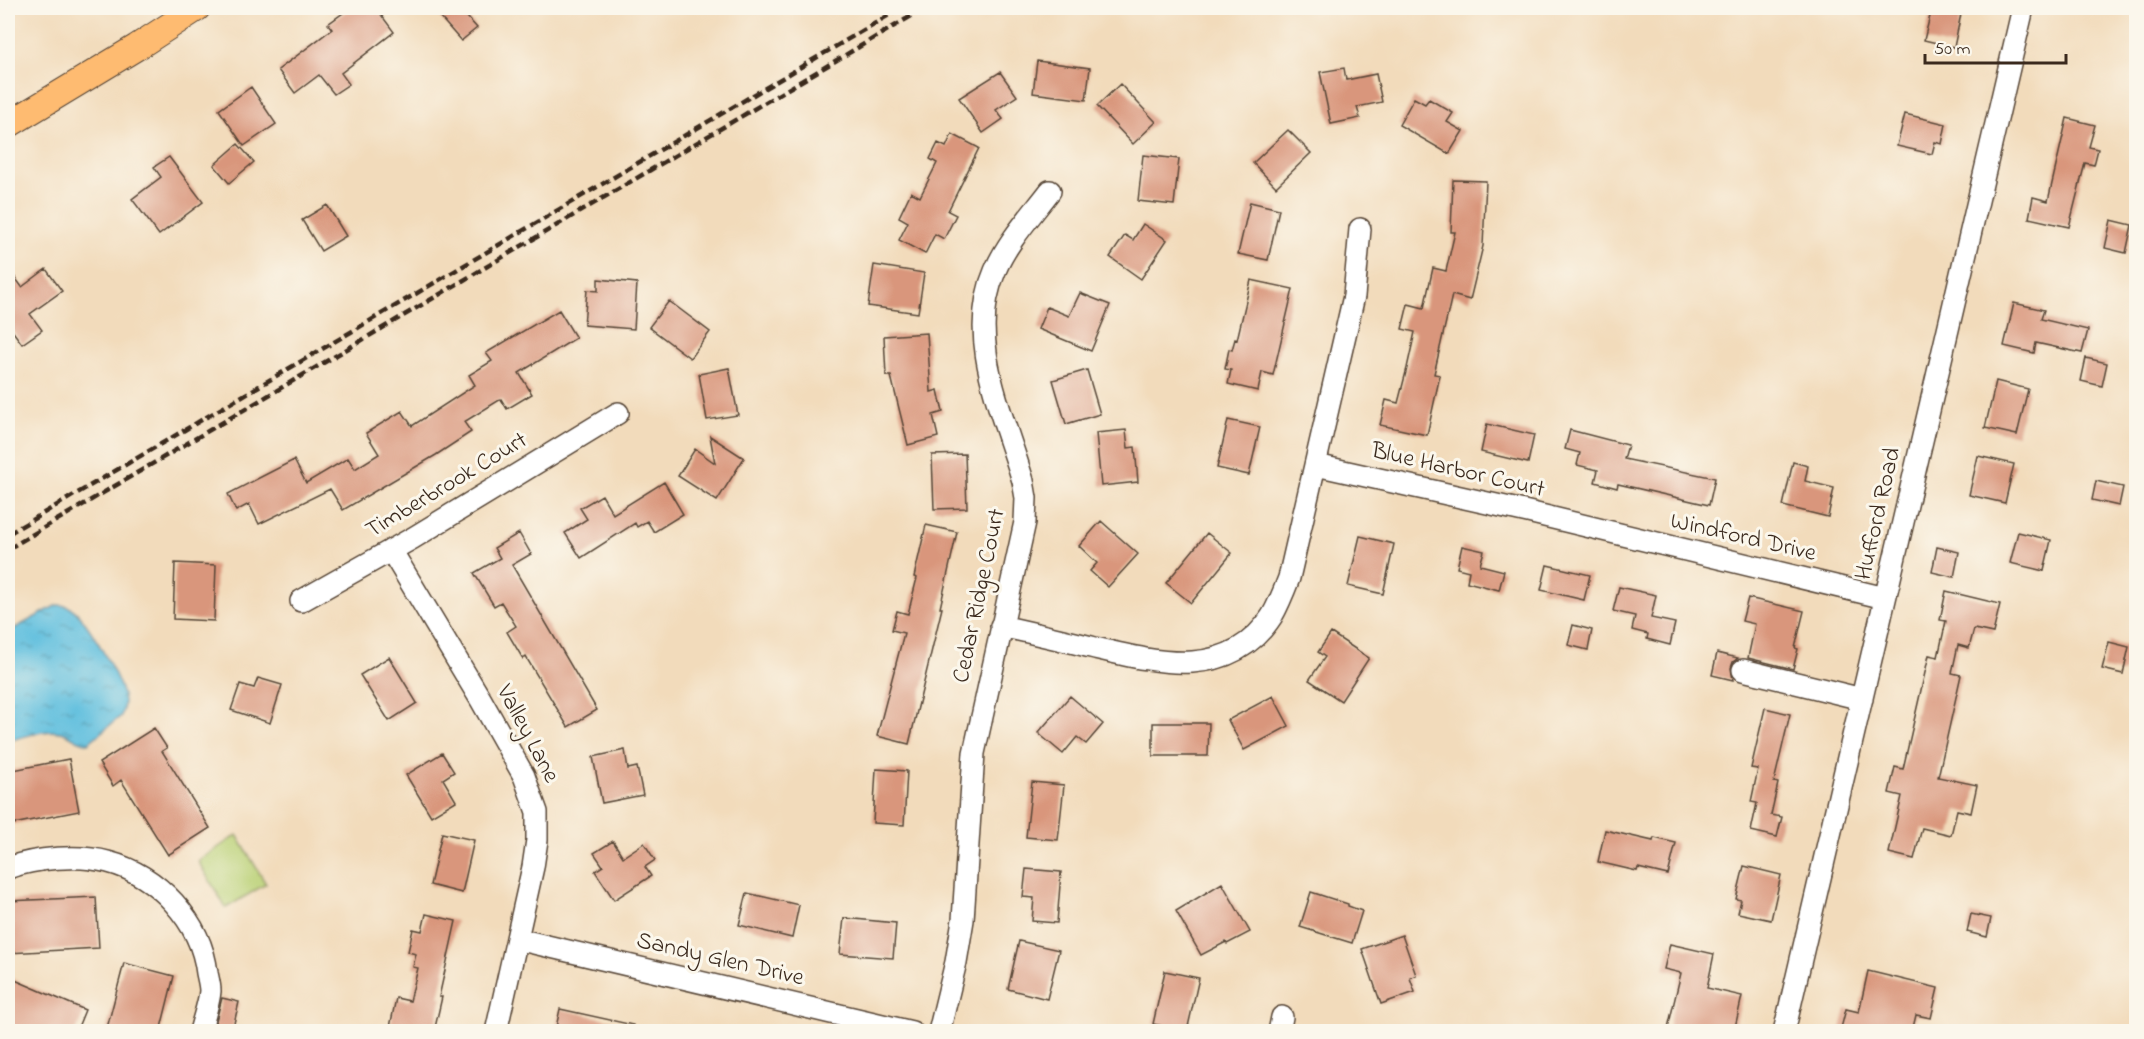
<svg xmlns="http://www.w3.org/2000/svg" width="2144" height="1039" font-family="'Indie Flower',sans-serif">
<defs>
<pattern id="water-ripples" width="26" height="14" patternUnits="userSpaceOnUse" patternTransform="scale(1.5)"><rect width="26" height="14" fill="#60bfde"/><path d="M2 4q2-2 4 0t4 0M15 11q2-2 4 0t4 0" fill="none" stroke="#509bb3"/></pattern>
</defs>
<rect width="100%" height="100%" fill="#fbf7ec"/>
<filter id="ink" filterUnits="userSpaceOnUse"><feTurbulence type="fractalNoise" baseFrequency=".0167" numOctaves="2"/><feDisplacementMap in="SourceGraphic" scale="12" xChannelSelector="R" yChannelSelector="G"/><feConvolveMatrix kernelMatrix="1 2 1 2 8 2 1 2 1" color-interpolation-filters="sRGB"/></filter>
<filter id="wash" filterUnits="userSpaceOnUse"><feTurbulence type="fractalNoise" baseFrequency=".008" numOctaves="4" result="noise"/><feDisplacementMap in="SourceGraphic" scale="24" xChannelSelector="R" yChannelSelector="G"/><feGaussianBlur stdDeviation="1.35" result="paint"/><feColorMatrix in="noise" values="0 0 0 0 0 0 0 0 0 0 0 0 0 0 0 0 0 1.4 0 .05"/><feComposite in="paint" operator="in"/></filter>
<g filter="url(#wash)">
<rect width="100%" height="100%" fill="#f2dbbb"/>
<path fill="#b9d075" stroke="#7a7d4a" stroke-width="1.5" d="M237 835 266 884 226 908 198 861Z"/>
<path fill="url(#water-ripples)" stroke="#4e747e" stroke-width="1.5" d="M57 605C62 605 66 605 71 608 87 618 123 683 124 702 124 708 123 711 121 716L88 743C77 743 71 734 61 732 43 729 24 737 8 741V632Z"/>
<g id="blocks">
<path fill="#d9967b" d="M350 8H376L394 32 341 73 349 84 334 94 319 75 295 93 278 70 332 29 328 24Z
M432 8H459L477 28 461 41Z
M1932 8 1961 14 1954 47 1924 40Z
M1037 61 1090 68 1086 100 1033 93Z
M1344 68 1346 80 1376 74 1382 102 1357 107 1360 118 1331 124 1320 72Z
M1000 72 1017 96 996 110 1003 119 983 133 959 98Z
M1120 84 1156 122 1133 144 1097 106Z
M251 87 276 124 244 146 219 110Z
M1414 98 1425 104 1429 99 1453 113 1447 122 1463 131 1449 154 1399 125Z
M1905 114 1946 124 1942 144 1935 142 1932 154 1897 146Z
M2067 118 2095 125 2089 147 2098 149 2094 165 2085 163 2069 227 2029 218 2033 197 2048 201Z
M1288 130 1311 153 1276 187 1253 163Z
M952 134 979 148 948 211 956 215 944 239 935 234 925 254 899 240 908 222 899 217 911 192 920 197 937 163 930 159 938 143 946 147Z
M238 144 254 162 229 183 214 165Z
M1143 155 1179 159 1174 205 1138 201Z
M169 157 203 202 159 235 132 199 161 177 154 167Z
M1453 180 1486 181 1483 246 1470 300 1452 295 1434 374 1440 375 1427 435 1380 425 1386 400 1398 403 1407 368 1415 332 1402 329 1408 304 1424 308 1433 268 1446 271 1455 232H1451Z
M1250 202 1279 209 1268 260 1238 254Z
M327 205 346 236 321 251 302 220Z
M2111 220 2132 225 2126 253 2105 248Z
M1143 224 1167 240 1141 279 1110 257 1125 235 1133 240Z
M874 265 924 273 918 313 868 306Z
M8 268 22 287 46 269 62 291 30 314 42 330 22 344 8 325Z
M598 279 637 283 634 329 584 325 587 290 598 291Z
M1251 280 1293 289 1273 375 1262 372 1258 391 1228 384 1231 370 1225 369 1229 349 1232 350 1235 339 1237 340Z
M1080 293 1110 305 1091 351 1038 329 1047 307 1069 316Z
M669 301 710 332 690 358 649 327Z
M2014 303 2044 310 2041 319 2088 330 2082 353 2036 343 2034 353 2004 346Z
M559 310 576 338 519 373 532 394 507 409 501 399 464 422 471 432 436 455 343 510 330 489 259 524 249 504 236 511 228 494 294 460 306 483 348 458 355 469 379 454 366 433 402 411 412 426 475 385 469 375 492 361 486 353Z
M927 333 931 392 938 390 943 412 933 415 938 437 908 445 891 376H886L884 336Z
M2086 358 2107 363 2102 386 2081 381Z
M729 368 738 415 707 420 699 374Z
M1087 370 1100 414 1066 424 1053 380Z
M1996 381 2028 389 2017 435 1985 428Z
M1228 420 1260 427 1249 475 1217 468Z
M1487 424 1534 435 1528 463 1481 452Z
M1126 430 1128 448 1135 447 1138 482 1101 486 1096 433Z
M1570 430 1628 445 1624 459 1715 478 1709 505 1618 484 1617 488 1595 482 1598 470 1577 465 1580 453 1565 449Z
M710 436 744 458 717 501 678 476 695 449 715 463Z
M965 454 967 508 934 509 932 455Z
M1978 456 2014 464 2005 503 1969 495Z
M1793 462 1808 466 1805 481 1834 488 1828 517 1783 506Z
M2096 481 2123 487 2119 506 2092 500Z
M664 482 683 514 654 532 647 521 637 527 635 523 581 558 565 533 587 519 580 508 602 495 613 514Z
M1101 521 1138 554 1108 587 1090 571 1097 563 1079 546Z
M926 525 957 532 940 608H942L909 744 877 736 904 633 892 630 897 611 908 614 917 578 914 577Z
M2018 532 2051 540 2044 571 2010 563Z
M519 533 531 554 512 565 597 710 568 727 526 657 523 659 507 632 516 626 501 602 494 606 474 573 500 558 494 548Z
M1207 533 1232 553 1191 603 1166 583Z
M1360 536 1394 544 1383 594 1348 586Z
M1462 546 1484 551 1480 565 1504 571 1499 590 1467 582 1469 571 1457 568Z
M1937 547 1959 552 1954 577 1932 572Z
M175 563 216 565 214 621 173 619Z
M1547 565 1590 575 1584 600 1541 590Z
M1619 587 1656 595 1651 618 1675 623 1670 645 1647 639 1648 634 1632 630 1635 616 1613 611Z
M1946 591 2000 604 1993 633 1974 629 1969 648 1958 645 1952 673 1961 675 1938 777 1977 785 1971 813 1957 810 1951 835 1922 828 1914 859 1889 853 1902 796 1889 793 1895 767 1903 769 1929 655 1938 657 1946 621 1940 620Z
M1748 598 1804 611 1795 648 1798 649 1793 669 1748 658 1755 624 1742 621Z
M1573 625 1592 630 1588 650 1568 645Z
M1331 633 1369 658 1341 701 1309 680 1325 657 1318 652Z
M2109 642 2129 647 2123 674 2102 669Z
M1717 653 1738 658 1733 662 1731 668 1733 680 1712 675Z
M389 657 417 703 389 721 360 675Z
M258 678 282 685 270 723 231 710 240 684 254 688Z
M1070 696 1103 724 1086 744 1077 737 1063 754 1038 733Z
M1273 696 1289 726 1244 750 1228 720Z
M1765 708 1790 714 1774 782 1778 783 1771 815 1782 817 1777 837 1751 831 1757 803 1751 802 1758 769 1751 768Z
M1153 723H1209L1208 756H1153Z
M154 728 167 748 162 751 210 828 168 855 121 780 113 786 99 763Z
M625 750 628 769 637 767 643 795 602 803 593 757Z
M442 753 454 772 443 779 456 801 431 816 406 775Z
M69 759 79 811 8 825V771Z
M876 769 907 771 904 825 873 823Z
M1032 782 1064 785 1058 840 1026 837Z
M1605 830 1653 841 1654 838 1676 843 1668 875 1638 868 1637 871 1598 862Z
M442 833 474 840 462 893 430 885Z
M613 841 623 857 644 843 655 860 645 867 651 876 614 900 595 871 603 866 594 853Z
M1744 866 1781 875 1771 920 1738 913 1741 900 1736 899Z
M1026 869 1061 872 1057 923 1032 921 1034 898 1023 897Z
M1222 883 1250 932 1227 944 1226 942 1201 955 1176 911Z
M1311 892 1348 904V906L1362 911 1352 943 1300 927Z
M747 893 799 905 792 938 739 925Z
M96 897 99 948 8 953V901Z
M426 914 456 921 439 997H442L434 1032H389L396 998 410 1001 418 968 413 967 416 954 408 952 413 929 422 931Z
M1971 914 1991 918 1987 937 1967 932Z
M844 918 896 923 893 958 840 954Z
M1402 935 1416 975 1410 978 1415 992 1381 1004 1362 949Z
M1019 941 1059 950 1047 999 1008 989Z
M1670 944 1714 954 1707 988 1742 996 1734 1032H1667L1681 973 1664 969Z
M124 963 174 976 160 1032H106Z
M1165 971 1199 978 1187 1031 1153 1024Z
M1868 971 1938 988 1931 1018 1916 1015 1912 1032H1840L1846 1009 1859 1012Z
M8 977 85 1010 76 1032H8Z
M222 998 239 1002 232 1032H213Z
M560 1009 633 1025 632 1032H555Z"/>
</g>
</g>
<g filter="url(#ink)">
<use href="#blocks" fill-opacity="0" stroke="#564536" stroke-width="1.5"/>
<g fill="none" stroke-linecap="round" stroke-linejoin="round">
<defs>
<path id="minor" d="M1316 465 1528 512 1885 598
M391 550 481 700 524 776 537 812V840L533 867 496 1032
M301 601 413 538 618 413
M1001 626C1032 633 1064 640 1095 648 1158 663 1230 681 1272 616 1279 604 1284 591 1289 578L1354 296 1360 229
M1743 670 1862 699
M8 868C35 858 79 854 108 862 158 875 201 921 207 973 208 978 210 985 210 991 209 1004 203 1019 200 1032
M517 939 912 1032
M939 1032 956 962 963 920 974 753 1025 522 1026 498 1023 481C1004 415 965 340 995 271 1007 242 1031 216 1050 191
M1279 1032 1282 1017
M1784 1032 2023 8"/>
<path id="major" d="M8 125 137 47 197 8"/>
</defs>
<use href="#minor" stroke="#564536" stroke-width="24"/>
<use href="#major" stroke="#564536" stroke-width="28"/>
<use href="#minor" stroke="#fff" stroke-width="21"/>
<use href="#major" stroke="#febb71" stroke-width="26"/>
<path stroke="#3b2a1e" stroke-width="4.5" stroke-dasharray="9 4.5" stroke-linecap="butt" d="M8 534 901 8
M8 549 925 8"/>
</g>
</g>
<g text-anchor="middle" dominant-baseline="central" stroke-width="6" stroke-linejoin="round" paint-order="stroke">
<g font-size="24" fill="#3b2a1e" stroke="#fbf7ec">
<text transform="translate(1458 471) rotate(13)">Blue Harbor Court</text>
<text transform="translate(447 486) rotate(-31)">Timberbrook Court</text>
<text transform="translate(1879 514) rotate(-77)">Hufford Road</text>
<text transform="translate(1743 538) rotate(13)">Windford Drive</text>
<text transform="translate(980 596) rotate(-78)">Cedar Ridge Court</text>
<text transform="translate(527 734) rotate(62)">Valley Lane</text>
<text transform="translate(720 960) rotate(13)">Sandy Glen Drive</text>
</g>
</g>
<rect width="2144" height="1039" fill="none" stroke="#fbf7ec" stroke-width="30"/>
<path d="M1925 54v9h141v-9" fill="none" stroke="#3b2a1e" stroke-width="3"/>
<text x="1934" y="54" font-size="18" fill="#3b2a1e" stroke="#fbf7ec" stroke-width="4.5" paint-order="stroke">50 m</text>
</svg>
